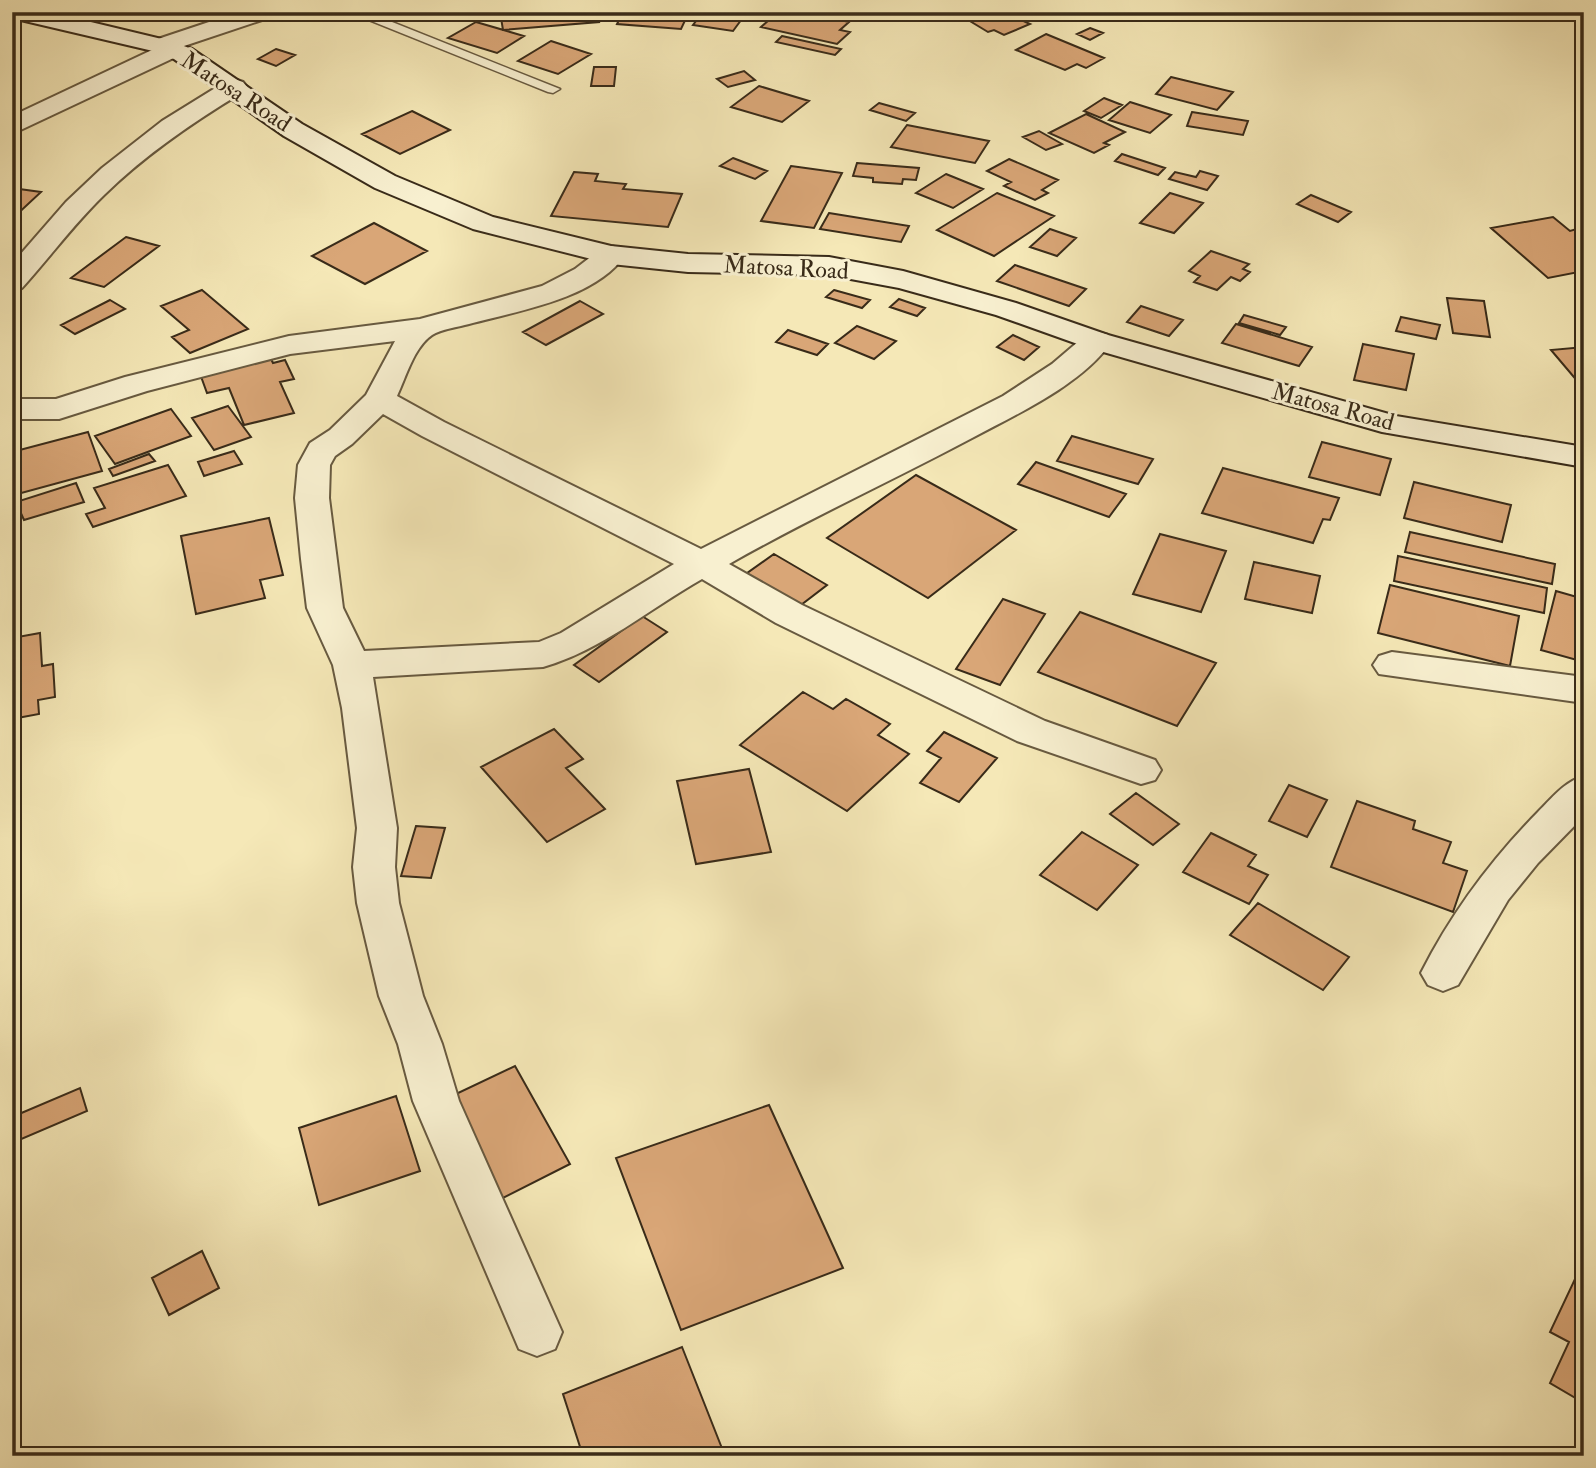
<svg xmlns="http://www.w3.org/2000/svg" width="1596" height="1468" font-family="'IM FELL Double Pica',serif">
<rect width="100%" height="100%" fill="#f5e8b7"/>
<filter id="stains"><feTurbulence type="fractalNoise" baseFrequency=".00286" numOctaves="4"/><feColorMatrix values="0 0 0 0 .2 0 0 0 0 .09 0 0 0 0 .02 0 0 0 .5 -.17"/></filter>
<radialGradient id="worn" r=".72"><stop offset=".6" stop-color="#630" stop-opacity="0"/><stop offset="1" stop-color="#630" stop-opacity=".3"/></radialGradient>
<path fill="#d9a677" stroke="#392b19" stroke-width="2" d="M500 12H596L599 22 503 30Z
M623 12H689L681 29 617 24Z
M703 12H747L733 31 693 25Z
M797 12H832L827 17 849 22 840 30 850 32 837 44 761 27 777 13 792 17Z
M955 12H1016L1027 18 1021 20 1030 24 1004 35 994 30 988 32Z
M476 22 524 36 497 53 448 38Z
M1090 28 1103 33 1090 40 1077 34Z
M1046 34 1104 58 1086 68 1077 64 1065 70 1016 50Z
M782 36 841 49 835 55 776 42Z
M551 41 591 54 558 74 518 61Z
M276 49 295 55 276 66 258 59Z
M594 67H616L614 86H591Z
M744 71 755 80 728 87 717 79Z
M1171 77 1233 92 1217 110 1156 94Z
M759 86 809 101 782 122 731 107Z
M1104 98 1122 105 1101 118 1084 111Z
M1130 102 1171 115 1150 133 1109 120Z
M879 103 915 113 906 121 870 110Z
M412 111 450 130 400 154 362 134Z
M1192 112 1248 121 1243 135 1187 126Z
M1086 114 1125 132 1104 143 1109 145 1094 153 1049 133Z
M907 125 989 141 975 163 891 147Z
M1039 131 1062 144 1046 150 1023 137Z
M1122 154 1165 168 1158 175 1115 161Z
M733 158 767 171 755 179 720 166Z
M1009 159 1058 180 1042 190 1048 193 1035 200 1004 186 1011 182 987 171Z
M857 163 919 168 916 180 903 179 902 184 873 182V178L853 176Z
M791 166 842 173 814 228 761 221Z
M1200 171 1218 176 1207 190 1169 179 1175 172 1196 177Z
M574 172 598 174 595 181 626 184 623 189 682 194 668 227 551 216Z
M946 174 983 189 953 208 916 193Z
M12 188 41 192 12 219Z
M997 193 1054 216 994 256 937 230Z
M1170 193 1203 203 1174 233 1140 223Z
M1311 195 1351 212 1338 222 1297 204Z
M829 213 909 226 901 242 820 229Z
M1553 217 1570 231 1580 228 1584 231V271L1548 278 1491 228Z
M374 223 427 251 365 284 312 256Z
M1050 229 1076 238 1057 256 1030 247Z
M126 237 159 246 104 287 71 278Z
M1211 251 1249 264 1243 269 1250 272 1240 281 1231 277 1217 290 1194 282 1200 276 1189 271Z
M1015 265 1086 289 1069 306 997 281Z
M202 290 248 329 190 353 172 337 189 330 161 306Z
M834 290 870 300 862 308 826 297Z
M1447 298 1484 301 1490 337 1453 333Z
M899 299 925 308 917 316 890 307Z
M110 300 125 309 75 334 61 325Z
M580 301 603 314 546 345 523 332Z
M1141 306 1183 320 1169 336 1127 322Z
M1244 315 1286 327 1280 335 1239 323Z
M1401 317 1440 325 1436 339 1396 331Z
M1236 324 1312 347 1299 366 1222 343Z
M857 326 896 341 874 359 835 343Z
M788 330 828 344 817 355 776 342Z
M1013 335 1039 347 1024 360 997 347Z
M1363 344 1414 354 1406 390 1354 380Z
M1584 347V389L1551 350Z
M269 355 273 363 285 360 294 379 280 382 294 413 244 425 229 388 207 393 199 371Z
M228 406 251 437 214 450 192 418Z
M171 409 191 436 115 464 95 436Z
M88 432 102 471 14 495 12 452Z
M1072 436 1153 459 1138 484 1057 461Z
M1322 442 1391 459 1380 495 1309 477Z
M234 451 242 464 204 476 198 462Z
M149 454 155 461 113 476 109 469Z
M1036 462 1126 494 1109 517 1018 484Z
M168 465 186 496 93 527 86 514 105 508 94 488Z
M1223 468 1339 498 1330 520 1323 519 1313 543 1202 513Z
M916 475 1016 530 928 598 827 538Z
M1414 482 1511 505 1502 542 1404 518Z
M76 483 84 502 24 520 16 502Z
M269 518 283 575 260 580 265 598 196 614 181 536Z
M1410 532 1555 564 1552 584 1405 552Z
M1160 534 1226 551 1201 612 1133 594Z
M774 554 827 585 797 608 743 576Z
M1398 556 1547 588 1544 613 1394 581Z
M1254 562 1320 576 1312 613 1245 599Z
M1390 585 1519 616 1510 666 1378 633Z
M1556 591 1584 599V662L1541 650Z
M1003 599 1045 614 1000 685 956 669Z
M1080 612 1216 663 1177 726 1038 672Z
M642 616 667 632 599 682 574 665Z
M40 633 42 666 53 664 55 697 38 700 39 714 12 719V638Z
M803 692 833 709 846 699 890 724 878 735 909 754 847 811 740 745Z
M554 729 583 759 566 768 605 809 547 842 481 767Z
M944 732 997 758 959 802 920 783 941 758 927 751Z
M749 769 771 852 696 864 677 781Z
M1289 785 1327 800 1307 837 1269 821Z
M1136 793 1179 824 1153 845 1110 814Z
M1357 801 1415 821 1413 829 1451 842 1443 863 1467 871 1453 912 1331 867Z
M416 826 445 828 431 878 401 876Z
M1082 832 1138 865 1097 910 1040 875Z
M1211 833 1256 855 1248 866 1268 875 1249 904 1183 872Z
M1258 903 1349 957 1323 990 1230 935Z
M515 1066 570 1164 491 1204 437 1103Z
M80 1088 87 1111 12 1143V1117Z
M396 1096 420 1171 319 1205 299 1128Z
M769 1105 843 1268 681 1330 616 1158Z
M202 1251 219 1288 169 1315 152 1278Z
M1584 1260V1403L1550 1383 1569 1342 1550 1332Z
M682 1347 725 1456H583L563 1394Z"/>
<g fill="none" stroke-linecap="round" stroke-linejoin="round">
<defs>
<path id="lane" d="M349 12H367L560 89 553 93 548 92Z"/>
<path id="street" d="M239 12H275L271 17 181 47 183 50 180 55 12 134V116L152 50 149 46 152 41Z
M234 79 243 82 247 87 243 92C193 122 146 154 104 195 74 224 50 257 22 288L12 291V264L66 202 102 168 162 121 225 82Z
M611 246 621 249 625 255C595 299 517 311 469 324 458 327 441 329 432 335 414 347 406 377 397 396L444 422 701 549 1003 396 1052 364 1086 335 1097 332 1108 335 1112 341C1083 384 1017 414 972 438 891 481 808 519 729 564L802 605 1045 721 1155 760 1161 770 1155 780 1141 784 1017 741 776 623 702 579C649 609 602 650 543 667L373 677 397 828 395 867 399 903 423 996 442 1044 459 1101 562 1332 555 1349 537 1356 519 1349 413 1101 398 1044 379 996 357 903 353 867 357 828 342 708 333 665 307 608 301 559 295 498 298 465 310 443 330 430 366 395 395 341 290 354 147 391 59 419H12V399H56L125 377 289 336 420 319 542 286 575 269 601 249ZM383 414 422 436 674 564 561 633 539 642 364 651 343 608 329 498 330 465 335 456 352 444Z
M1392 652 1584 677V703L1379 674 1373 665 1379 656Z
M1584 776V816L1538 863 1508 900 1458 985 1443 991 1428 985 1421 973C1452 912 1490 861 1538 812 1552 798 1564 782 1584 776Z"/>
<path id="secondary" d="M12 12H49L170 41 192 49 302 124 395 176 493 217 611 246 688 254 829 257 903 271 1016 303 1108 335 1396 416 1584 447V467L1382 432 1086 347 996 315 899 288 829 275 688 272 611 264 473 229 375 188 284 136 174 59 153 51 12 18Z"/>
</defs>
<use href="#lane" stroke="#685a40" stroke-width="3"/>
<use href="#street" stroke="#685a40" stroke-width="4"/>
<use href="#secondary" stroke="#392b19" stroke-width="4"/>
<use href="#lane" fill="#f8f0d0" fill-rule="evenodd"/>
<use href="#street" fill="#f8f0d0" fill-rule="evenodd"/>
<use href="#secondary" fill="#f8f0d0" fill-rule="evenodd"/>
</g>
<g text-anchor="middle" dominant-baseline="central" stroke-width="6" stroke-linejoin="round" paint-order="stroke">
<g font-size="24" fill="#392b19" stroke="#f8f0d0">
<text transform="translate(236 92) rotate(33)">Matosa Road</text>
<text transform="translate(786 268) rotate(3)">Matosa Road</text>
<text transform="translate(1333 407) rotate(15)">Matosa Road</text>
</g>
</g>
<rect width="1596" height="1468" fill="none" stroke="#f5e8b7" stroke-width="42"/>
<rect x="14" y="14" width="1568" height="1440" fill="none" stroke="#392b19" stroke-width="3.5"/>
<rect x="21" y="21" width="1554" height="1426" fill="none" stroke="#392b19" stroke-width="2"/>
<rect width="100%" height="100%" filter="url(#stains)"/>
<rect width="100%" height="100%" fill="url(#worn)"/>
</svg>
